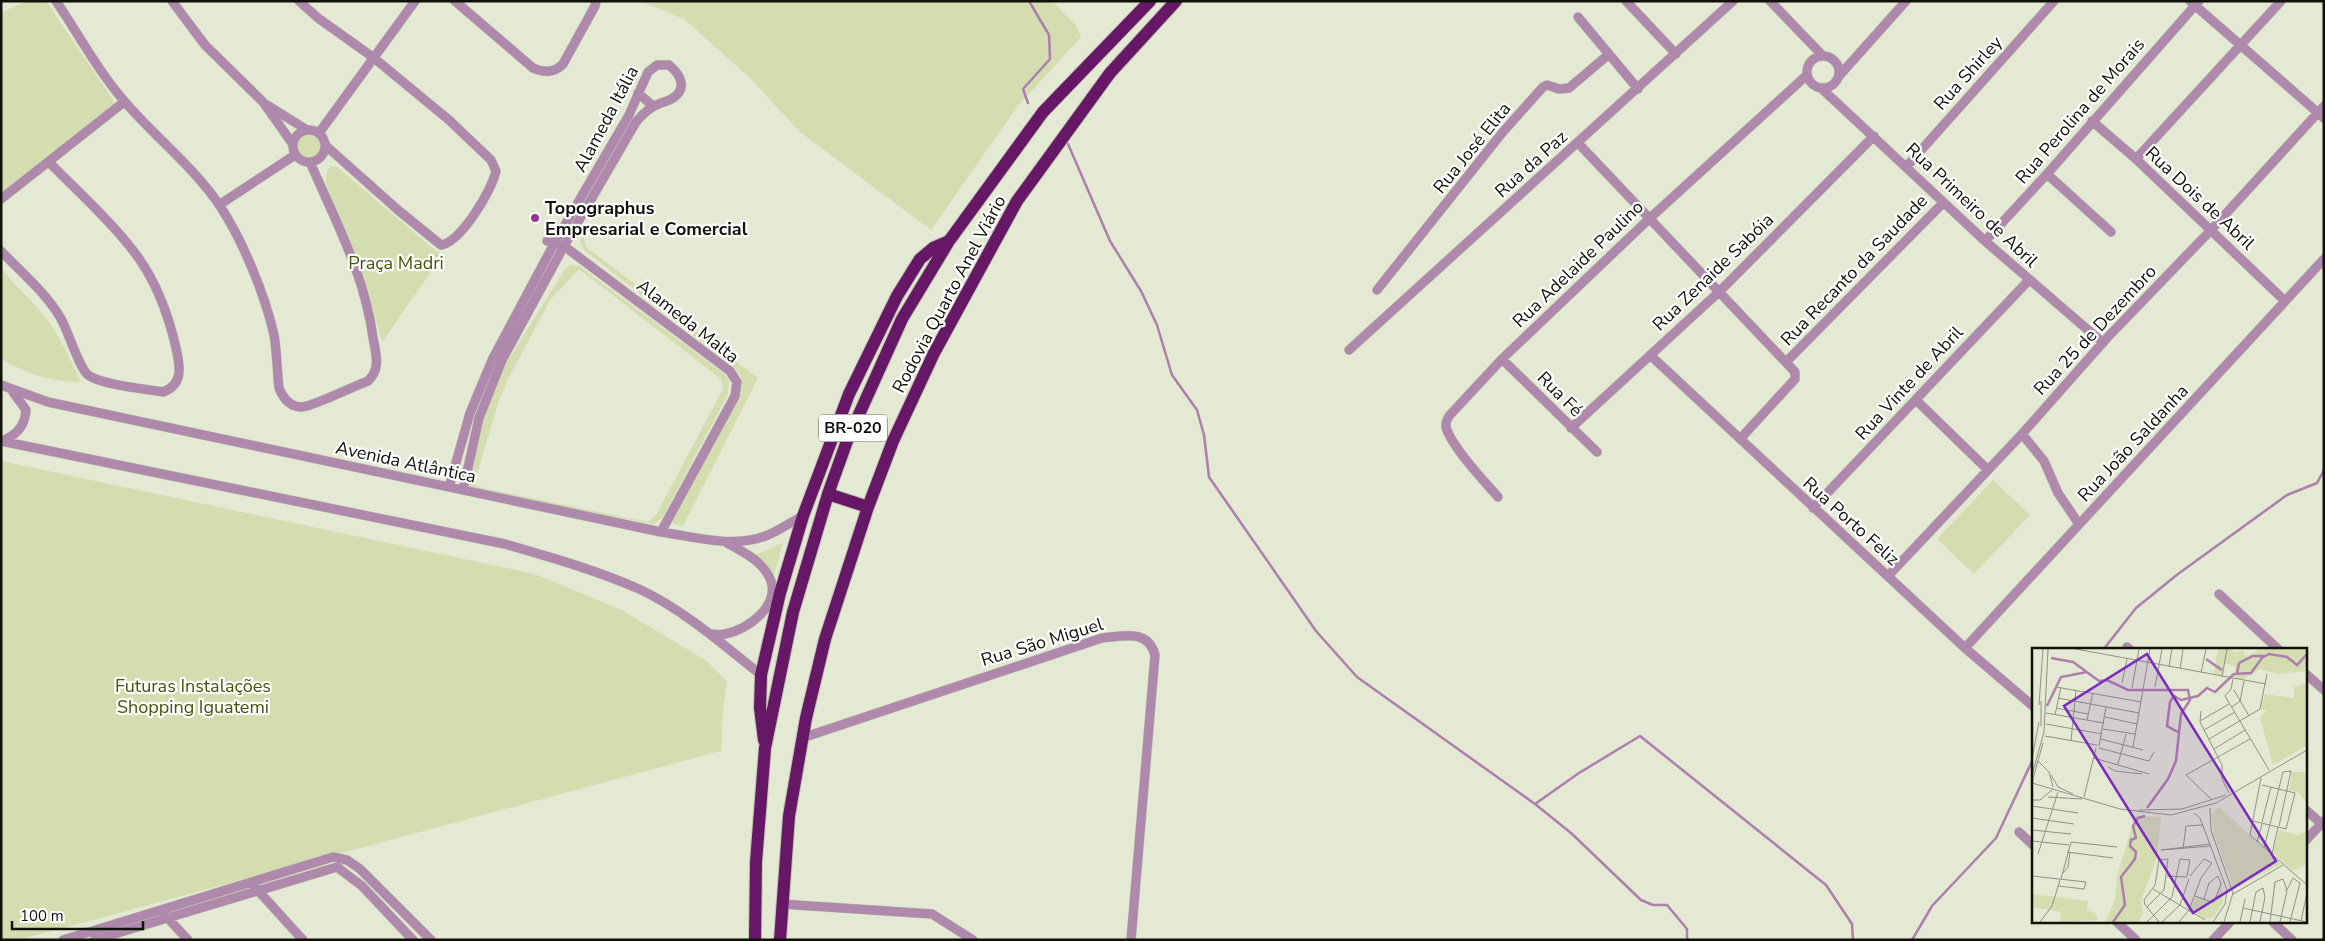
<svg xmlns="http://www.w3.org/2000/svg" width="2325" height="941" font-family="'Nunito Sans',sans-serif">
<rect width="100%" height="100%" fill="#e3e9d2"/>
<path fill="#d3ddb0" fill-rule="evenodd" d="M26 1H46L117 106 1 199V13Z
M640 1H1052L1076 25 1081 37 1017 107 931 230 800 132 750 78 684 19Z
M295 146a14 14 0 1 1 28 0a14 14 0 1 1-28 0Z
M331 166 337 167 442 256 382 342 363 272 327 187C325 179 325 172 331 166Z
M583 235 586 247 758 378 683 526 673 524V520L739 398C744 385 744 379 735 368L584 250 580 242Z
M571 265 579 266 726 375 729 381 728 394 663 517 654 524 467 490 478 436 497 378 565 269ZM579 269 721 379 723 389 656 515 648 522 482 488 477 486 475 481 497 406 507 381 550 300Z
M1 268C14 285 30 298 43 314 59 334 70 359 81 382 47 381 31 375 1 359Z
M1 461 535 574 622 610 705 660 727 681 723 711 721 751 18 940H1Z
M1993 480 2030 515 1974 574 1937 539Z
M783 543 773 579 750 557Z"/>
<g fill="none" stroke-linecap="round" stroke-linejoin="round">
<path stroke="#ae7eac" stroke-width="2.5" d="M1028 103 1023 89 1050 59 1049 35 1029 1
M1068 144 1110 241 1141 291 1157 325 1172 375 1197 410 1204 435 1209 477 1316 631 1357 677 1535 804 1571 833 1641 900 1653 905H1667L1687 929V940
M2103 650 2136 608 2178 574 2287 495 2317 483 2324 470
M1535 804 1579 773 1640 736 1826 885 1852 924 1853 940
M1912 940 1932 906 1996 838 2034 757"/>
<defs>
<path id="minor" d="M56 1C79 35 98 71 125 102 155 137 194 167 220 206 243 241 265 295 274 335 277 352 277 371 279 388 283 398 290 407 302 407 314 406 354 386 368 381 381 369 376 354 373 338 365 275 335 220 310 162
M172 1 205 45 263 102 292 143
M299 1 318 18 374 58 449 120 491 160 496 171C492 190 461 242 441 245L398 210 325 145
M455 1 533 68C545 73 554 73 563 64L595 6 596 1
M1626 1 1676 54
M1770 1 1823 56
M2190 1 2324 118
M1578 17 1638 89
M1807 72a16 16 0 1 1 32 0a16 16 0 1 1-32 0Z
M1839 76 1906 1
M1821 88 1985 241 2103 343
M638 93 653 106
M267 105 307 130
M2092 121 2136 159 2285 301
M293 146a16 16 0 1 1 32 0a16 16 0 1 1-32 0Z
M319 133 415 1
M1578 143 1795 372V379L1740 439
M2136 159 2281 1
M1907 166 2054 1
M2047 174 2111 232
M1 199 124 102
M219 205 295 155
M547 241 564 246 730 371 737 382 735 396 661 532
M1985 241 2047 174 2199 1
M1 251C21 272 45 292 60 317 68 330 79 368 88 375 102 385 145 389 163 392 184 384 180 366 176 348 168 313 154 276 131 248 107 217 76 190 49 162
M1377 290 1502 133 1543 87 1547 85 1559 89 1569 88 1608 55
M1349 350 1733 1
M1650 355 1965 648 2034 707
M1502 359 1597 452
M1787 361 1943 203
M1 385 48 402 661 532C696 537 733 549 768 535 780 530 791 522 803 516
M1916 400 1988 470
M1571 428 1720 291 1874 136
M2022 434 2044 461 2058 493 2079 524
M1 441 505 544C550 557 596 570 639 589 681 608 725 646 761 675
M3 441C17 434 25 426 26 410L13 392
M449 487 470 413 493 358 555 242 629 115 648 72 657 65H669C680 74 688 88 673 98 667 102 658 103 651 108 645 112 641 116 636 122L564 246 502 360 479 418 463 490
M1498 497C1484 481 1451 446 1446 427 1445 423 1447 420 1449 416L1502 359 1650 218 1807 75
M1813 508 2029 280
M1888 576 2022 434 2106 339 2211 230 2324 106
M2219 594 2279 650
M710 634C715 634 720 635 725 634 748 630 779 606 771 581 764 562 744 552 727 543
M2127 647 2130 650
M1965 648 2324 259
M2306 674 2324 690
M802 738 1102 638C1124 636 1148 629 1155 655L1131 940
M2306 810 2324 826
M2019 832 2034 846
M2306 840 2324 821
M254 886 303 940
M781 904 932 914 973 940
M164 914 188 940
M2117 922 2136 940
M2273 922 2292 940
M63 940 333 857 347 860 360 869 431 940
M94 940 337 867 362 886 413 940
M2213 940 2230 922"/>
<path id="highway" d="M828 494 868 507
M764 740 760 708 761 675 780 593 803 516 849 394 897 296 920 259 933 248 949 241
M755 940 756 862 765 748 793 612 828 494 847 441 902 319 949 241 1043 112 1150 1
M780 940 789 816 806 718 825 639 868 507 893 441 934 353 1017 201 1110 73 1176 1"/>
</defs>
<use href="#minor" stroke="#c1c7b2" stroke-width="10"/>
<use href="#highway" stroke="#c1c7b2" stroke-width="14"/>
<use href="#minor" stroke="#ae89ac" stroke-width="9"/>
<use href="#highway" stroke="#661766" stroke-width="12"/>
</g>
<circle fill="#973297" stroke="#fff" stroke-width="2" cx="535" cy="218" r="5"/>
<g text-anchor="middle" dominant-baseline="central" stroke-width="4.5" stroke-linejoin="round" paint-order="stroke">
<rect fill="#fff" stroke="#585954" stroke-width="1" x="819" y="414.5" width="68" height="27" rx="4"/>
<g font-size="16" font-weight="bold" fill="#10120a">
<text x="853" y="428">BR-020</text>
</g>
<g font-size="18" fill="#10120a" stroke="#fff">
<text transform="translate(1968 73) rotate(-48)">Rua Shirley</text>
<text transform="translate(2080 111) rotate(-49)">Rua Perolina de Morais</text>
<text transform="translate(606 119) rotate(-62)">Alameda Itália</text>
<text transform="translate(1472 148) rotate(-51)">Rua José Elita</text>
<text transform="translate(1531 164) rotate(-42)">Rua da Paz</text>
<text transform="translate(2200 198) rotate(43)">Rua Dois de Abril</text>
<text transform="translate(1972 205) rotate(43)">Rua Primeiro de Abril</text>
<text transform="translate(1578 264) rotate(-44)">Rua Adelaide Paulino</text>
<text transform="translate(1854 270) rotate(-46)">Rua Recanto da Saudade</text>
<text transform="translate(1713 272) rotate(-44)">Rua Zenaide Sabóia</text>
<text transform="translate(949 294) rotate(-62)">Rodovia Quarto Anel Viário</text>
<text transform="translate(688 321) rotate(38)">Alameda Malta</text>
<text transform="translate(2095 330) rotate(-47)">Rua 25 de Dezembro</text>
<text transform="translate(1909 383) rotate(-47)">Rua Vinte de Abril</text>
<text transform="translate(1560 394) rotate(45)">Rua Fé</text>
<text transform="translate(2133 443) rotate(-47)">Rua João Saldanha</text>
<text transform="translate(406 462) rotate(12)">Avenida Atlântica</text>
<text transform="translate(1851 521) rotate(42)">Rua Porto Feliz</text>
<text transform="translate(1042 642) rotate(-17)">Rua São Miguel</text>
</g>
<g font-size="18" font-weight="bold" fill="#10120a" stroke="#fff" text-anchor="start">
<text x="545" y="208">Topographus<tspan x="545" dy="21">Empresarial e Comercial</tspan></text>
</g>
<g font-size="18" fill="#48530a" stroke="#fff">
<text x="396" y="263">Praça Madri</text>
<text x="193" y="686">Futuras Instalações<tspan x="193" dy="21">Shopping Iguatemi</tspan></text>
</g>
</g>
<g transform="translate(2032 648)">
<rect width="275" height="275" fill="#e3e9d2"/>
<path d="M186 1H201V4L210 3 213 8 226 3 224 1H275V23L246 26 228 21 210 32 203 30 204 19 192 15 190 28 182 26ZM275 35V97L241 117 228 69 235 63 229 62 233 46 262 50V39ZM260 124H275V155L267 145 257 142ZM187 159 249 216 202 241 182 185 180 166ZM103 168 129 169 125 209 109 253 111 266 106 274H73L83 252 85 229ZM247 182 265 187 275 184V216L261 223 241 205ZM190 236 191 253 182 269 173 271 158 261 164 248 180 254ZM0 246 56 253 55 262 63 265 66 272 28 274 29 264 0 259Z" fill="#d3ddb0"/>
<path fill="none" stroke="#ae7eac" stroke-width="2.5" d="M19 10 41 14 67 33 75 32 96 42H156L158 52 149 66 144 113 136 131 115 160M174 11 190 22M205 25 207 15 221 8H233M15 58 29 29 55 24M146 84 135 78 138 54 142 48 149 52 166 48 175 40 183 44 202 26 219 25 230 10 237 6 255 9 265 17 275 6M81 274 93 257 89 229 103 211 104 204 98 198 99 192 104 190 101 178 106 170 113 168"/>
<path fill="none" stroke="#8f9382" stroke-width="1" d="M44 1 234 36M137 19 140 1M148 21 151 1M169 25 174 1M190 29 195 1M201 31 199 41 193 48 237 122M90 35 95 11M24 39 109 54M123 39 130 1M100 40 107 1M202 42 217 68M26 50 107 65M7 57 11 1M200 59 208 53 212 33M24 60 56 66M169 63 168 74 190 117V131L197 145M14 65 72 75M23 67 29 39M73 69 105 76M55 72 61 45M168 73 197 56M14 76 70 86M9 78V53M71 81 103 86M172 82 203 64M13 88 65 97M69 91 111 102M177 91 228 61 235 26M39 93 44 42M67 98 74 59M101 99 118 1M67 100 117 113 122 104M182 101 213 82M62 110 117 126M0 111 7 74M6 113 17 124 21 139M86 116 94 86M76 119 83 123 110 126M0 127 12 84 16 1M19 127 26 139 41 146M229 130 218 187 275 237M0 134 11 95M0 135 88 161 139 167 184 155 275 102M16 149 50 151M52 149 64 100M0 152H8L21 141M180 152 154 127 218 91M0 158 46 165M178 160 179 182 201 245 192 274M107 162 150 161 194 147M162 165 168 170 195 242 193 256 181 274M0 170 42 176M221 173 254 181 263 145 230 137M230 174 239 139M0 182 39 186M0 193 37 197M225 194 230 176M178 196 129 202 179 198M232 200 251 124 259 123 247 178M151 201 154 178 171 177M35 204 81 210M6 206 26 144M240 206 246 179M30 226 36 219 38 204M0 228 54 234 52 241 26 238M135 228 155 229M29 231 39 194 85 199M121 241 173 272M255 242 261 230 268 235 258 274M201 246 251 217M163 248 180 254H182L189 236 186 228 177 235 172 251M115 259 132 242 136 211 127 212 123 237 112 252 113 257 115 259 127 274M211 260 275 274M269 273 275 245M8 274 20 258 28 232M115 274 140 249 148 211 158 212 155 228M130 274 148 257 157 231M147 274 157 262 169 230 180 215 172 211 158 228M208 274 213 251M218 274 224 244 231 240 233 249 228 274M238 274 243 234 251 231 255 242H253M248 274 255 243"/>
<path fill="#7b2cbf" fill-opacity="0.15" stroke="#7b2cbf" stroke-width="2.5" d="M115 6 244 213 161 265 32 58Z"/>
<rect width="275" height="275" fill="none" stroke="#10120a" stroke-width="2.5"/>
</g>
<rect width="2325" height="941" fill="none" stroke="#10120a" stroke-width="5"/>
<path d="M12 921v8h131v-8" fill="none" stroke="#10120a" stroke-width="2.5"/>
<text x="20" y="921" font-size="15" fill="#10120a" stroke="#ffffff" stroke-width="4" paint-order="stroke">100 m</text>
</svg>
